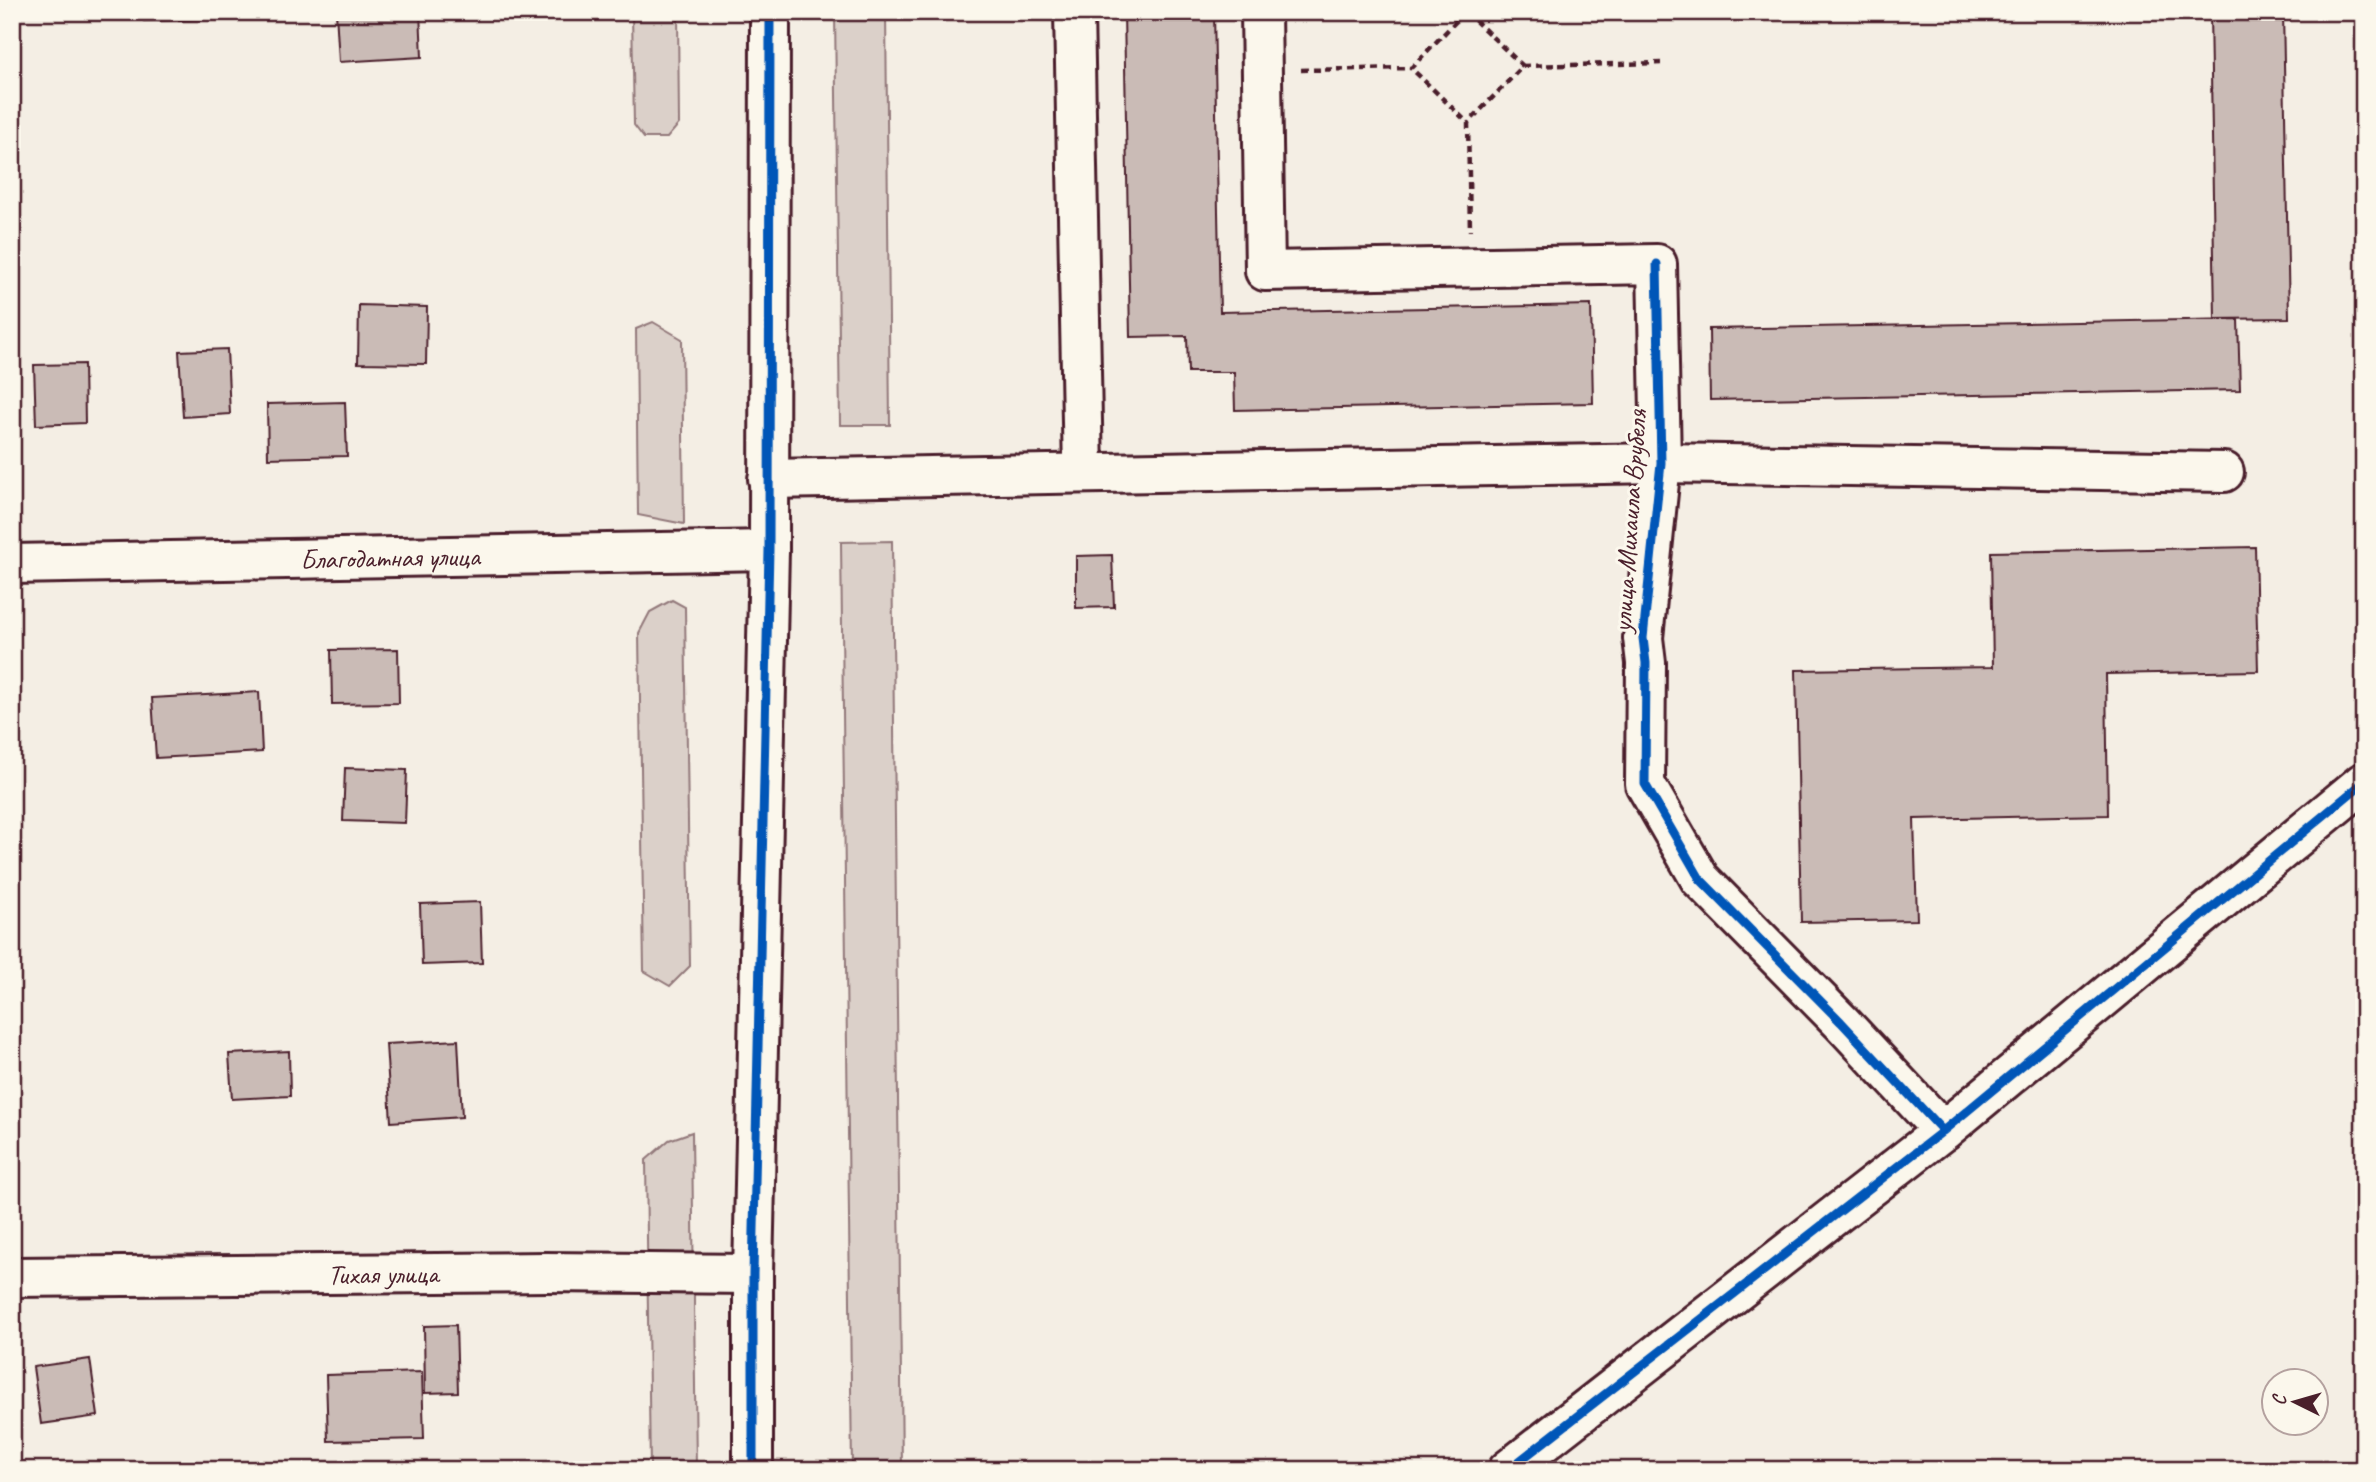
<svg xmlns="http://www.w3.org/2000/svg" width="2376" height="1482" font-family="Caveat,sans-serif">
<rect width="100%" height="100%" fill="#f4eee4"/>
<filter id="ink" filterUnits="userSpaceOnUse"><feTurbulence type="fractalNoise" baseFrequency=".0143" numOctaves="2"/><feDisplacementMap in="SourceGraphic" scale="14" xChannelSelector="R" yChannelSelector="G"/><feConvolveMatrix kernelMatrix="1 2 1 2 8 2 1 2 1" color-interpolation-filters="sRGB"/></filter>
<g filter="url(#ink)">
<path fill="#dbd0c9" stroke="#92787a" stroke-width="2" d="M632 12H678L679 124 667 138H644L634 125Z
M835 12H886L890 425H840Z
M653 322 682 339 684 524 638 515 636 329Z
M892 541 902 1470H852L841 542Z
M672 600 685 607 690 966 670 986 644 971 639 633 650 612Z
M692 1132 696 1470H650L646 1160 669 1140Z"/>
<path fill="#cabbb6" stroke="#4a1f2b" stroke-width="2" d="M144 12H214V19L144 21Z
M336 12H420L422 57 339 62Z
M1124 12H1214L1220 312 1591 305 1593 403 1235 410 1234 372H1188L1187 336 1130 337Z
M2210 12H2283L2289 318 2215 319Z
M359 305 427 307 426 364 358 363Z
M2238 319 2240 390 1710 400 1709 329Z
M227 349 230 414 183 417 179 351Z
M84 364 85 423 36 425 34 365Z
M345 402 347 456 268 458 267 404Z
M2255 547 2258 671 2106 674 2108 815 1914 819 1917 920 1801 922 1796 670 1993 667 1991 552Z
M1112 555 1114 607 1076 608V556Z
M398 649 399 703 332 704 331 650Z
M259 692 262 752 156 758 152 698Z
M345 768 407 770 405 823 343 821Z
M480 902 482 963 422 965 420 904Z
M458 1040 462 1117 391 1122 386 1044Z
M289 1051 290 1096 232 1099 229 1054Z
M456 1325 458 1392 425 1393 424 1326Z
M90 1359 98 1416 41 1424 33 1367Z
M422 1372 424 1439 328 1441 326 1375Z"/>
<g fill="none" stroke-linecap="round" stroke-linejoin="round">
<defs>
<g id="minor">
<path d="M1074 12 1083 473"/>
<path d="M1261 12 1265 271 1657 264 1661 463 1643 638 1646 663 1645 784 1700 879 1841 1022 1943 1131"/>
<path d="M768 479 1661 463 2224 472"/>
<path id="s1" d="M12 564 769 550"/>
<path id="s2" d="M12 1277 546 1272 753 1274"/>
<path d="M753 1470V1274L769 550 770 12"/>
<path d="M1508 1470 1943 1131 2364 782"/>
</g>
</defs>
<use href="#minor" stroke="#4a1f2b" stroke-width="44"/>
<path stroke="#4a1f2b" stroke-width="4.5" stroke-dasharray="7 5" stroke-linecap="butt" d="M1465 12 1411 68 1468 123 1470 231
M1466 12 1523 66 1468 123
M1523 66 1661 63
M1301 70 1411 68"/>
<use href="#minor" stroke="#fbf7ec" stroke-width="38"/>
<defs>
<path id="cycleway" d="M1657 264 1661 463 1643 638 1646 663 1645 784 1700 879 1841 1022 1943 1131
M753 1470V1274L769 550 770 12
M1508 1470 1943 1131 2364 782"/>
</defs>
<use href="#cycleway" stroke="#fbf7ec" stroke-width="13"/>
<use href="#cycleway" stroke="#0057b8" stroke-width="9"/>
</g>
</g>
<g text-anchor="middle" dominant-baseline="central" stroke-width="6" stroke-linejoin="round" paint-order="stroke">
<g font-size="28" fill="#4a1f2b" stroke="#fbf7ec">
<text transform="translate(1629 521) rotate(-86)">улица Михаила Врубеля</text>
<text stroke="none"><textPath href="#s1" startOffset="378">Благодатная улица</textPath></text>
<text stroke="none"><textPath href="#s2" startOffset="371">Тихая улица</textPath></text>
</g>
</g>
<rect width="2376" height="1482" fill="none" stroke="#fbf7ec" stroke-width="42"/>
<rect x="21" y="21" width="2334" height="1440" fill="none" stroke="#4a1f2b" stroke-width="2.5" filter="url(#ink)"/>
<g transform="translate(2295 1402) rotate(275)"><circle r="33" fill="#fbf7ec" stroke="#b4a19f" stroke-width="2"/>
<path d="M0-5L12 26L0 18L-12 26Z" fill="#4a1f2b"/>
<text y="-10" font-size="19" font-weight="bold" text-anchor="middle" fill="#4a1f2b">С</text>
</g>
</svg>
